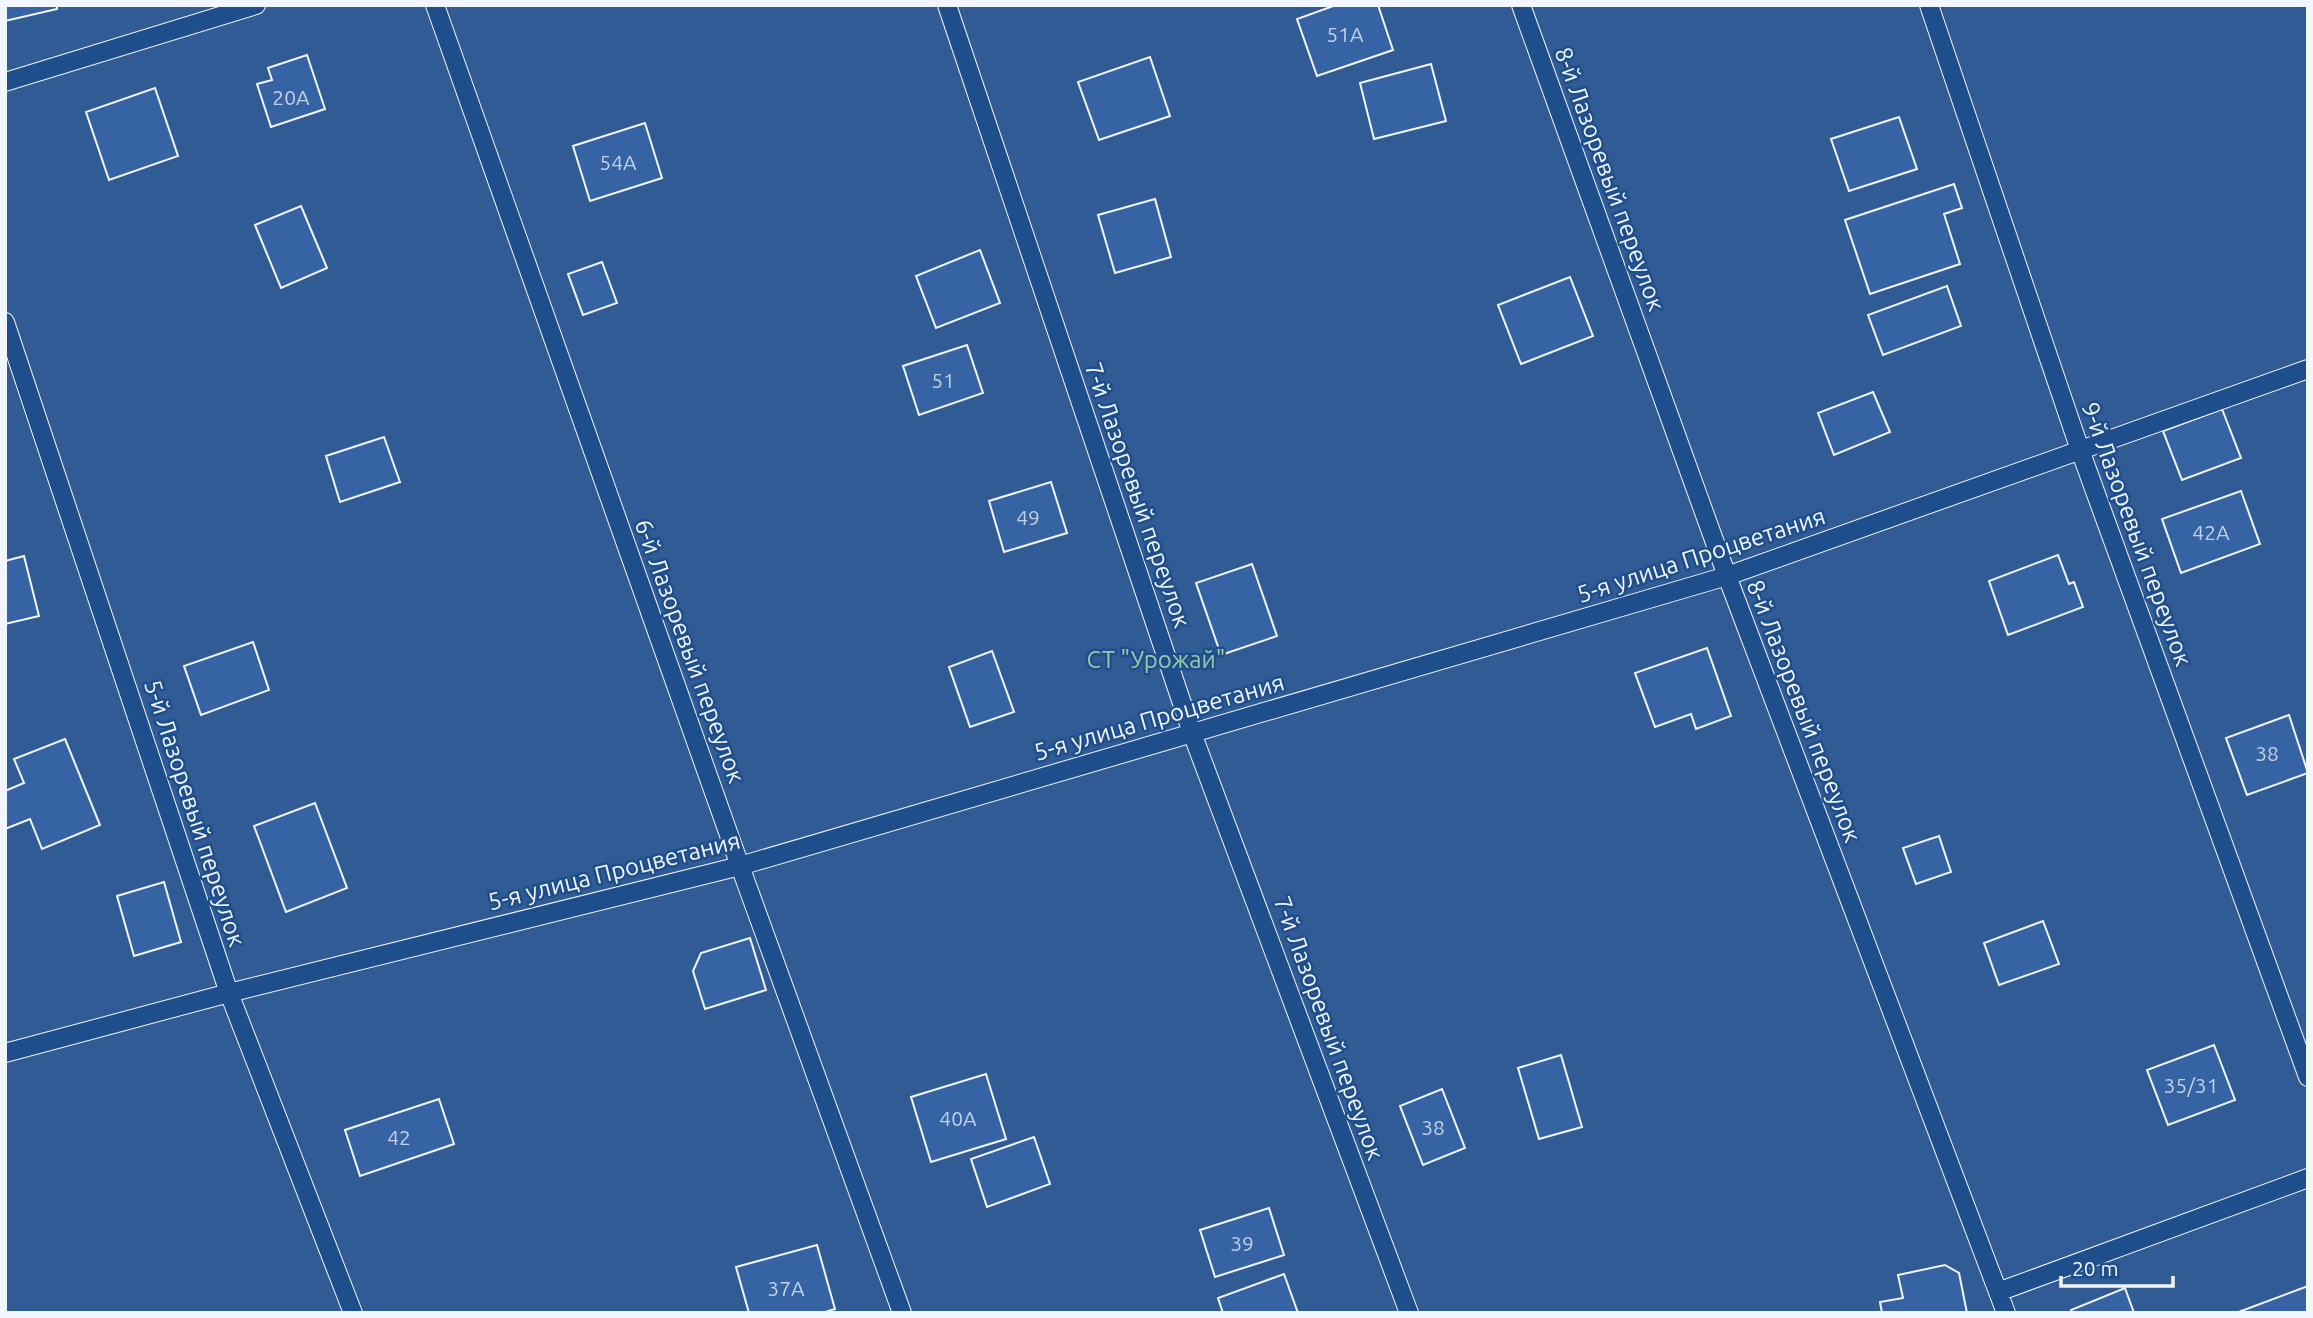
<svg xmlns="http://www.w3.org/2000/svg" width="2313" height="1318" font-family="Ubuntu,sans-serif">
<rect width="100%" height="100%" fill="#1f4e8c"/>
<path fill="#305b95" stroke="#a8bbd7" stroke-width="2" d="M5 5H2308V1313H5Z"/>
<path fill="#3563a3" stroke="#f2f6ff" stroke-width="2" d="M5 5H57V9L5 21Z
M1336 5H1378L1393 50 1317 76 1297 19Z
M307 55 325 109 271 127 257 84 272 80 268 68Z
M1150 57 1170 116 1099 140 1078 82Z
M1431 64 1446 121 1374 139 1360 83Z
M155 88 178 156 109 180 86 112Z
M1899 117 1917 169 1849 191 1831 139Z
M645 123 662 178 590 201 573 146Z
M1954 184 1962 208 1944 214 1960 264 1870 294 1845 220Z
M1155 199 1171 257 1115 273 1098 215Z
M301 206 327 268 281 288 255 225Z
M980 250 1000 303 936 328 916 276Z
M602 262 617 303 583 315 568 274Z
M1570 277 1593 336 1521 364 1498 305Z
M1947 286 1961 326 1883 355 1868 315Z
M967 345 983 393 919 415 903 366Z
M1873 392 1890 432 1834 455 1818 413Z
M2222 409 2241 458 2182 480 2163 431Z
M384 437 400 482 340 502 326 456Z
M1051 482 1067 533 1004 552 989 501Z
M2241 491 2260 544 2181 573 2162 519Z
M2058 555 2069 584 2074 582 2083 607 2008 635 1989 581Z
M24 556 39 616 5 624V561Z
M1252 564 1277 636 1221 655 1196 583Z
M253 642 269 690 201 715 184 666Z
M1707 648 1731 716 1696 729 1691 714 1655 727 1635 673Z
M992 651 1014 712 970 727 949 667Z
M2289 715 2308 773 2247 795 2226 738Z
M65 739 100 825 42 849 30 819 5 829V791L24 783 14 759Z
M315 803 347 888 286 912 254 826Z
M1939 836 1951 872 1916 884 1903 848Z
M164 882 181 942 134 956 117 896Z
M2043 921 2059 964 1999 985 1984 943Z
M750 938 766 990 705 1009 693 971 701 953Z
M2214 1045 2235 1100 2168 1125 2147 1070Z
M1561 1055 1582 1127 1539 1139 1518 1068Z
M986 1074 1006 1139 931 1162 911 1097Z
M1442 1089 1465 1148 1423 1165 1400 1106Z
M439 1099 454 1144 360 1176 345 1130Z
M1034 1137 1050 1184 987 1207 971 1159Z
M1269 1208 1284 1255 1215 1277 1200 1230Z
M817 1245 835 1309 822 1313H749L736 1267Z
M1945 1265 1959 1273 1967 1313H1882L1880 1302 1903 1298 1898 1275Z
M1284 1274 1298 1313H1223L1218 1298Z
M2308 1286V1313H2236Z
M2125 1288 2134 1313H2072L2071 1310Z"/>
<g fill="none" stroke-linecap="round" stroke-linejoin="round">
<defs>
<path id="lane" d="M435 5 740 866 902 1313
M947 5 1192 733 1409 1313
M1521 5 1727 576 2006 1313
M1929 5 2080 450 2308 1077
M5 82 256 5
M5 322 229 993 353 1313
M5 1053 229 993 740 866 1727 576 2308 369
M1998 1292 2308 1178"/>
</defs>
<use href="#lane" stroke="#f2f6ff" stroke-width="20"/>
<use href="#lane" stroke="#1f4e8c" stroke-width="18"/>
</g>
<g text-anchor="middle" dominant-baseline="central" stroke-width="5" stroke-linejoin="round" paint-order="stroke">
<g font-size="21" fill="#c3d1e8">
<text x="1345" y="34">51А</text>
<text x="291" y="97">20А</text>
<text x="618" y="162">54А</text>
<text x="943" y="380">51</text>
<text x="1028" y="517">49</text>
<text x="2211" y="532">42А</text>
<text x="2267" y="753">38</text>
<text x="2191" y="1085">35/31</text>
<text x="958" y="1118">40А</text>
<text x="1433" y="1127">38</text>
<text x="399" y="1137">42</text>
<text x="1242" y="1243">39</text>
<text x="786" y="1288">37А</text>
</g>
<g font-size="24" fill="#f2f6ff" stroke="#1f4e8c">
<text transform="translate(1610 179) rotate(70)">8-й Лазоревый переулок</text>
<text transform="translate(1138 495) rotate(71)">7-й Лазоревый переулок</text>
<text transform="translate(2137 534) rotate(70)">9-й Лазоревый переулок</text>
<text transform="translate(1701 555) rotate(-18)">5-я улица Процветания</text>
<text transform="translate(690 651) rotate(70)">6-й Лазоревый переулок</text>
<text transform="translate(1804 711) rotate(69)">8-й Лазоревый переулок</text>
<text transform="translate(1159 717) rotate(-16)">5-я улица Процветания</text>
<text transform="translate(195 813) rotate(72)">5-й Лазоревый переулок</text>
<text transform="translate(614 871) rotate(-14)">5-я улица Процветания</text>
<text transform="translate(1329 1028) rotate(70)">7-й Лазоревый переулок</text>
</g>
<g font-size="24" fill="#97c8a6" stroke="#1f4e8c">
<text x="1156" y="659">СТ "Урожай"</text>
</g>
</g>
<rect width="2313" height="1318" fill="none" stroke="#f2f6ff" stroke-width="14"/>
<path d="M2061 1276v10h112v-10" fill="none" stroke="#f2f6ff" stroke-width="3.5"/>
<text x="2072" y="1276" font-size="21" fill="#f2f6ff" stroke="#1f4e8c" stroke-width="5" paint-order="stroke">20 m</text>
</svg>
